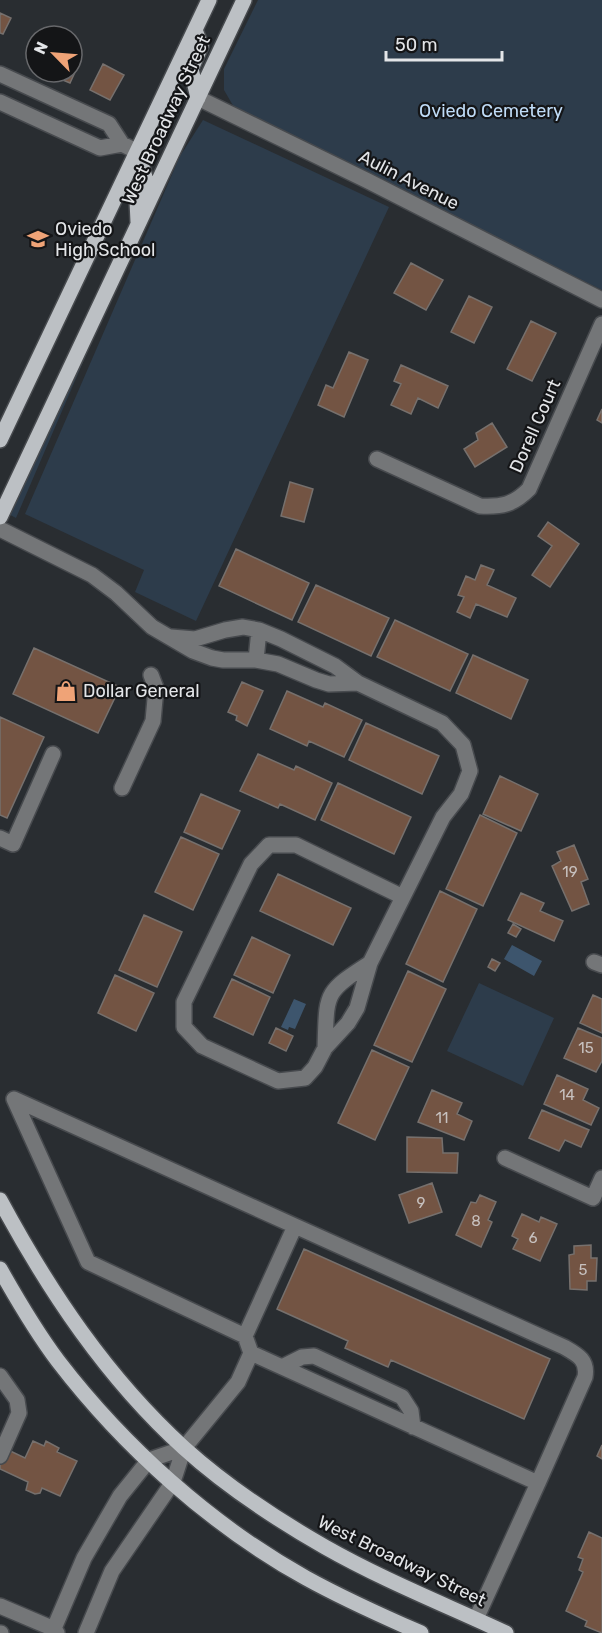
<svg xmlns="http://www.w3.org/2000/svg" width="602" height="1633" font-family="Rubik,sans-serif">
<rect width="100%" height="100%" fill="#292d31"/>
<path fill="#2d3c4b" d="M258 0H602V290L235 109 224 90V69Z
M203 120 389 207 196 621 135 592 144 570 25 514 180 156Z
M173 153 16 518 1 510Z
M479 983 554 1018 523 1086 447 1051Z"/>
<path fill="#3d556d" d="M512 945 542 961 534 976 504 959Z
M294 999 306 1004 295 1029 289 1027 288 1030 281 1027Z"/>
<path fill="#735443" stroke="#76706d" stroke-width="1.5" d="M0 13 11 18 3 34 0 33Z
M72 55 81 59 70 83 46 73 72 72Z
M103 64 124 75 110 100 90 90Z
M411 263 443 280 426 310 394 293Z
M469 296 492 307 474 343 451 332Z
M531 321 556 333 532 381 507 369Z
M349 352 368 360 344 417 318 405 326 385 333 388Z
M401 365 448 386 438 408 418 398 411 414 391 405 401 384 394 381Z
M602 409V423L597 420Z
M492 423 507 447 475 467 464 449 478 440 476 433Z
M290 482 313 489 304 522 281 516Z
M548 522 579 544 550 587 532 575 552 546 538 536Z
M236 549 309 583 292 620 219 586Z
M481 565 494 570 487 585 516 598 507 617 476 604 470 618 457 612 464 597 458 595 466 576 475 580Z
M316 585 389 618 371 656 298 622Z
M395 620 468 654 450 691 377 657Z
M34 648 120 687 98 733 13 694Z
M473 655 528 680 511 719 456 693Z
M242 682 263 691 247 726 236 720 237 716 228 712Z
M287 691 323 707 325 703 362 720 344 757 309 741 307 746 270 729Z
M0 717 44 737 7 818 0 815Z
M366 723 439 756 422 794 349 760Z
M258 754 294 770 296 766 332 783 315 820 280 804 278 808 240 791Z
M500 776 538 794 521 831 483 814Z
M338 783 411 817 394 854 321 820Z
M201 794 240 811 222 849 184 832Z
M480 815 517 833 483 906 446 889Z
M181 837 219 854 193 910 155 892Z
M574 845 588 879 581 882 589 904 572 911 552 866 561 861 557 852Z
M278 874 351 908 333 945 260 911Z
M440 891 477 909 443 982 406 964Z
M521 893 544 903 540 911 563 921 554 941 508 920Z
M144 915 182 932 157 987 119 970Z
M513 924 521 929 516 937 508 933Z
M252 937 290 955 273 993 234 975Z
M492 959 500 963 495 971 488 967Z
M408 971 446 989 412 1062 374 1045Z
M115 975 154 993 136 1031 98 1013Z
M232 979 270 997 253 1035 214 1017Z
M593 995 602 999V1033L580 1023Z
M276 1028 293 1036 286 1051 269 1043Z
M578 1028 602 1038V1061L596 1072 564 1058Z
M372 1050 409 1067 375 1140 338 1123Z
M557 1075 588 1089 583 1100 599 1108 591 1125 544 1104Z
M432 1090 462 1103 457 1114 472 1121 464 1140 418 1122Z
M542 1110 589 1130 581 1147 565 1140 559 1151 529 1138Z
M407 1137 442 1138 443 1153H458L457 1173 407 1172Z
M432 1183 442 1212 409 1223 399 1195Z
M480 1195 496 1202 488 1220 492 1222 481 1247 456 1235 471 1202 476 1203Z
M522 1214 539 1222 541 1217 557 1224 540 1261 513 1249 518 1239 512 1236Z
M591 1245V1258H597L596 1281H587V1290L570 1289 569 1255 574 1254V1246Z
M304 1249 550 1359 524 1419 391 1360 388 1367 345 1348 348 1341 277 1309Z
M33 1441 44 1446 46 1441 59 1448 57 1452 77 1461 60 1496 42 1488 40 1493 35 1494 26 1490 28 1482 0 1469V1458L4 1448 25 1458Z
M602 1445V1459L597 1456Z
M589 1532 602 1538V1633L585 1626 587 1621 566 1611 583 1572 579 1570 583 1559 578 1557Z"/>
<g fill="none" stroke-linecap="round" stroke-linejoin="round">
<defs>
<path id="minor" d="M0 74 109 124 122 144 138 152
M198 98 368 181 602 300
M0 102 100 148 122 144
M377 459 480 506C502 507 513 505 529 489L602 324
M0 529 92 575 116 593 152 627 193 651 212 658 223 660H256L278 664 316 680 329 684 358 683
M171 637 195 639 225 630 243 627 259 630 281 639 335 666 358 683 442 723 463 745 470 771 461 794 443 817 370 963 357 1008 348 1023 325 1048 315 1067 305 1078 278 1081 202 1046 184 1027V1002L251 864 269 845H296L403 897
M256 660 259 630
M122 788 153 721 156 688 151 675
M0 838 13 844 53 754
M594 962 602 965
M325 1048C327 993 323 993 370 963
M505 1158 593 1198 602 1178
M295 1226 564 1347C578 1355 588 1360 585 1377L538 1483
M245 1336 88 1262 14 1099 295 1226 245 1336 251 1353
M282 1367 302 1357 314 1356 402 1397 411 1411 413 1427
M0 1376 17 1400 19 1413 0 1456
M0 1606 54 1629 57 1633
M0 1633H1
M52 1633 84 1558 120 1496 149 1460 184 1448
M86 1633 112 1571 173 1482 184 1448 238 1382 251 1353 538 1483 476 1619"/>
<path id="major" d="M195 30 201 46 191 69 198 98
M138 152 146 181 137 201 138 222
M0 440 209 0
M0 517 244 0
M0 1200C49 1291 107 1378 184 1448 226 1486 276 1519 325 1547 383 1580 446 1605 506 1633
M0 1269C18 1301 37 1333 58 1361 124 1447 212 1526 306 1578 344 1599 382 1616 421 1633"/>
</defs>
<use href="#minor" stroke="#474a4e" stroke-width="18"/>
<use href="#major" stroke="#474a4e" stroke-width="18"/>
<use href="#minor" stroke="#747678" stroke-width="15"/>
<use href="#major" stroke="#bcc0c4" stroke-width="15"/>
</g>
<defs>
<symbol id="school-bare" viewBox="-9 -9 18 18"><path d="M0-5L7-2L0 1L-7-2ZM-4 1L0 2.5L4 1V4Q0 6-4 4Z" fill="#efa377" stroke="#141517" stroke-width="2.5" paint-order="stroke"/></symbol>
<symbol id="shop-bare" viewBox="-9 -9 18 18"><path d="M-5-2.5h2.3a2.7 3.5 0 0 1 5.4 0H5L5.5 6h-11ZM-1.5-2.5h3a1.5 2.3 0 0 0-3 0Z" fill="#efa377" stroke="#141517" stroke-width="2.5" paint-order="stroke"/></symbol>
</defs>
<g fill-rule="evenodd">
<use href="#school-bare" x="23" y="224" width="30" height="30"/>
<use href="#shop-bare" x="51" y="676" width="30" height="30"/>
</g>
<g text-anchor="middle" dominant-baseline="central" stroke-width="4.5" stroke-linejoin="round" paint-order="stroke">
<g font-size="15" fill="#c7c1bf">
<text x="570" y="872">19</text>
<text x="586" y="1048">15</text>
<text x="567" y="1095">14</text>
<text x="442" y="1118">11</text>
<text x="421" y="1203">9</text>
<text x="476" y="1221">8</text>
<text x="533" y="1238">6</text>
<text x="583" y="1270">5</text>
</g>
<g font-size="18" fill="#c0dcf7" stroke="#141517">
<text x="491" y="111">Oviedo Cemetery</text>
</g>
<g font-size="18" fill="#e3e5e8" stroke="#141517">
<text transform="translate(166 120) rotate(-65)">West Broadway Street</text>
<text transform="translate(409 180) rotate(27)">Aulin Avenue</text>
<text transform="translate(535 426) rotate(-66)">Dorell Court</text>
<text transform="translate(402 1561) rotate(26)">West Broadway Street</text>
</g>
<g font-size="18" fill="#e3e5e8" stroke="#141517" text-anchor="start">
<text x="55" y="229">Oviedo<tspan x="55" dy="21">High School</tspan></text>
<text x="83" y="691">Dollar General</text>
</g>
</g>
<g transform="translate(54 54) rotate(295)"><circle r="28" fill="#141517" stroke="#67686b" stroke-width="1.5"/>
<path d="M0-4.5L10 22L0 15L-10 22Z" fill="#efa377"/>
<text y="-9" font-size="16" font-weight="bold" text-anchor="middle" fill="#e3e5e8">N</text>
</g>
<path d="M386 51v9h116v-9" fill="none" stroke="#e3e5e8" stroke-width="3"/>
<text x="395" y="51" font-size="18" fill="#e3e5e8" stroke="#141517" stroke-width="4.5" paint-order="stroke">50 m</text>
</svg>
